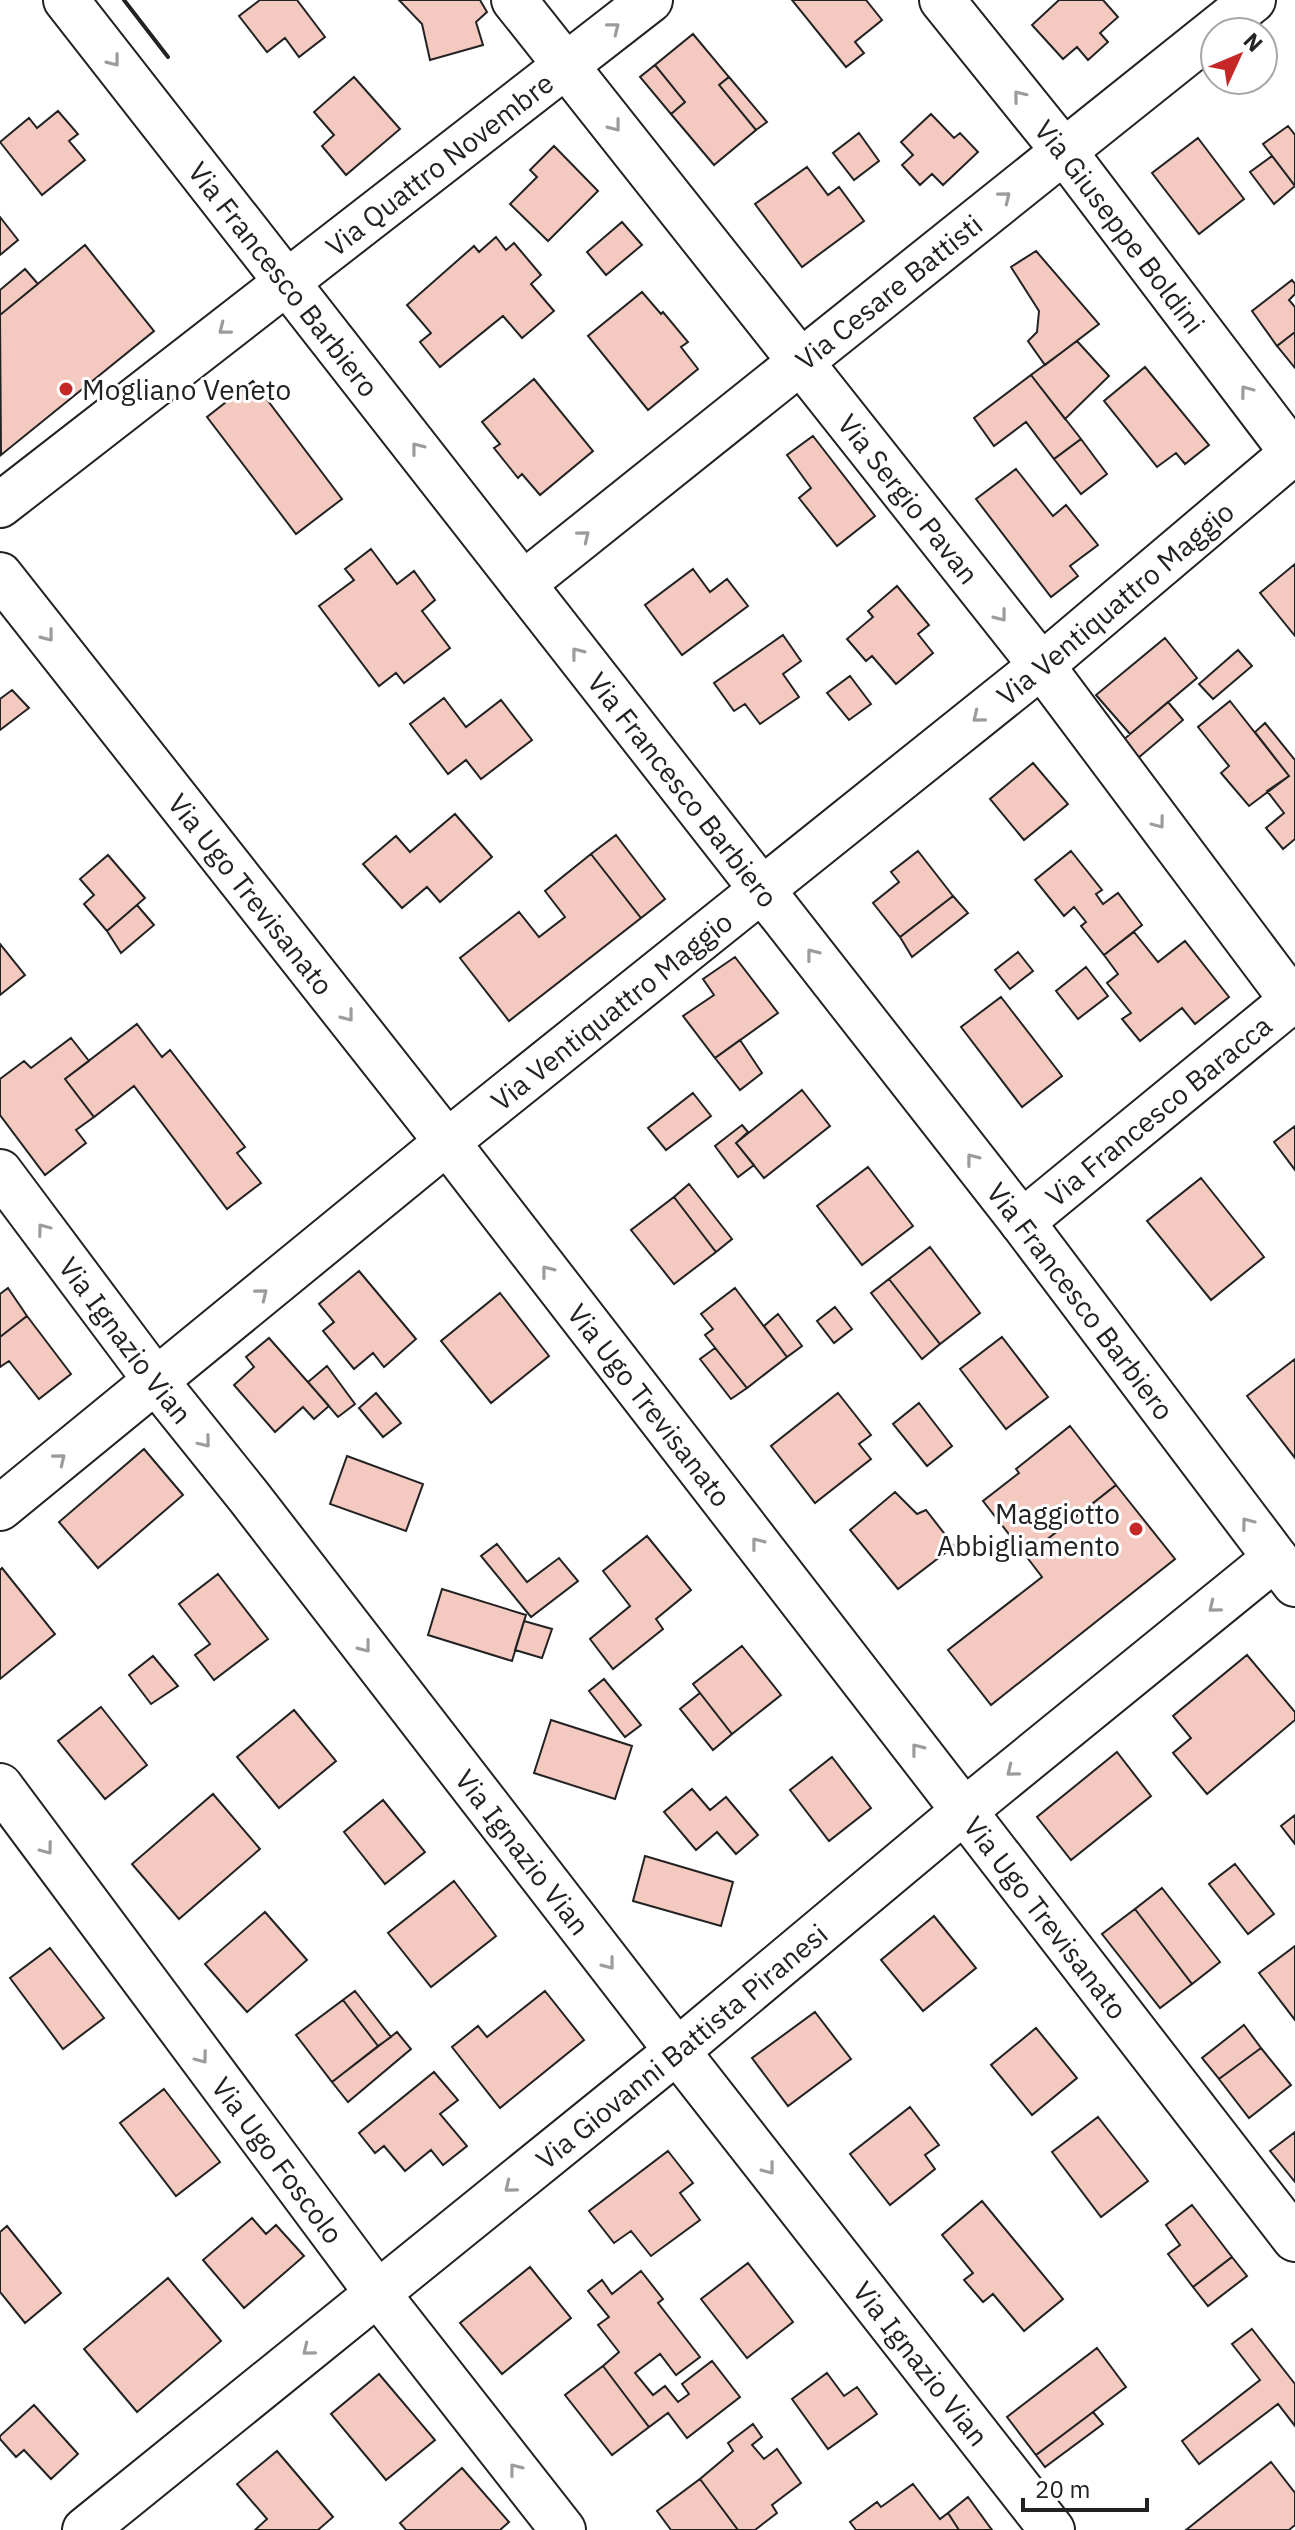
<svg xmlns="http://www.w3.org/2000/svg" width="1295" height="2530" font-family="'IBM Plex Sans',sans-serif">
<rect width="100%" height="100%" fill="#fff"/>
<path fill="#f3c9c0" stroke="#222" stroke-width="2" d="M260 0H297L325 37 299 57 285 38 267 52 239 16Z
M399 0H480L487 12 476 22 483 45 430 60 422 24Z
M792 0H866L882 20 855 42 864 53 846 67Z
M1059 0H1103L1118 17 1100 33 1108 42 1088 60 1077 47 1063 59 1032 25Z
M693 34 729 77 719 85 756 130 714 165 671 114 685 102 655 65Z
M655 65 685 102 671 114 640 77Z
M354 77 400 129 346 175 322 146 334 135 314 112Z
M729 77 767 122 756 130 719 85Z
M58 111 78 134 69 141 85 160 42 195 0 142 29 118 37 128Z
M931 114 954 138 960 133 978 152 943 185 932 174 920 185 902 165 913 155 901 142Z
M1288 126 1295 135V186L1263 144Z
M859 133 879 161 854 180 833 153Z
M1198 138 1244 199 1199 234 1152 173Z
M554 146 598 191 548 241 510 204 537 177 530 170Z
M1272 156 1295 186 1274 204 1250 172Z
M807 167 828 195 839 187 864 221 802 267 755 204Z
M0 217 18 240 0 255Z
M622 222 642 245 606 275 587 252Z
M496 237 506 250 514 243 541 275 531 284 554 311 522 338 503 316 440 367 420 342 431 333 407 305 474 246 479 252Z
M85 245 154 331 1 455 0 315Z
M1036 251 1099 324 1045 365 1028 341 1037 332 1039 311 1011 267Z
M25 269 38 284 0 315V290Z
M1292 280 1295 284V294L1289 300 1295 307V332L1277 346 1252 311Z
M642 292 661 314 663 312 688 342 681 347 698 369 648 410 588 336Z
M1295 332V368L1277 346Z
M1077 341 1109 376 1065 419 1031 375Z
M1145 367 1209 445 1185 464 1176 453 1157 467 1104 401Z
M1031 375 1081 439 1054 459 1026 422 994 446 974 418Z
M534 379 593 451 540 495 522 474 518 478 494 448 500 444 482 422Z
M253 381 342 499 296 534 207 417Z
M813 436 875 516 837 546 799 498 811 488 787 455Z
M1081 439 1107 474 1081 494 1054 459Z
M1016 469 1053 516 1066 505 1098 545 1070 566 1078 576 1051 597 976 499Z
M371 549 397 584 414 571 435 600 422 611 450 648 404 683 396 673 379 686 319 606 354 580 345 569Z
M1295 564V636L1260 593Z
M693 569 710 592 727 579 748 606 682 655 645 605Z
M897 586 929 625 918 634 933 653 896 684 872 656 866 661 847 639 873 617 868 611Z
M783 635 801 661 783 674 799 697 760 724 745 704 734 711 714 683Z
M1165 638 1197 678 1130 734 1096 695Z
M1238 650 1252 666 1213 699 1199 684Z
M850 676 871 704 849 720 827 693Z
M12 690 29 708 0 730V699Z
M444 698 466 727 501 700 532 740 481 779 466 760 448 774 410 724Z
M1230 701 1289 776 1249 806 1221 773 1229 766 1198 727Z
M1168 702 1183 720 1131 764 1116 746Z
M1265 723 1295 760V839L1283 849 1266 828 1284 813 1267 791 1289 776 1255 732Z
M1033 763 1068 804 1024 840 990 799Z
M455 814 492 857 440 902 427 887 402 908 363 864 396 836 410 852Z
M616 835 665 899 641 918 591 854Z
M918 851 953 896 900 937 873 903 899 882 891 872Z
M1071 851 1102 890 1096 894 1103 904 1118 893 1142 925 1104 955 1081 926 1086 922 1074 907 1064 916 1035 880Z
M591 854 641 918 509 1021 460 958 519 912 539 937 565 917 545 891Z
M108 855 145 898 107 931 84 904 94 895 80 879Z
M953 896 968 913 912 957 900 937Z
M137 905 154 925 121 953 107 931Z
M1134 932 1158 962 1185 941 1229 997 1195 1024 1182 1008 1140 1041 1122 1019 1131 1013 1107 983 1118 974 1104 955Z
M0 944 25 975 0 995Z
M1018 952 1033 971 1010 989 995 970Z
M735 957 778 1013 715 1058 683 1016 714 995 703 979Z
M1086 967 1108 996 1078 1019 1056 991Z
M1001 997 1062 1076 1022 1107 961 1027Z
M137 1024 162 1057 170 1050 245 1147 237 1153 261 1183 227 1209 134 1086 94 1117 65 1079Z
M71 1038 89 1061 65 1079 94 1117 76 1130 86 1143 45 1175 0 1115V1079L24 1061 31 1068Z
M740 1040 762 1073 740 1090 715 1058Z
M802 1090 830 1126 764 1178 736 1143Z
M693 1093 711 1116 666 1150 648 1128Z
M742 1125 748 1132 736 1143 754 1165 738 1177 715 1146Z
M1295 1126V1170L1274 1142Z
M868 1167 913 1226 862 1265 817 1206Z
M1201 1178 1264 1257 1211 1300 1147 1221Z
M689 1184 732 1239 716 1252 674 1197Z
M674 1197 716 1252 674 1284 631 1230Z
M930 1247 980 1313 940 1344 889 1279Z
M359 1271 416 1339 384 1367 373 1353 354 1369 323 1331 334 1322 319 1304Z
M889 1279 940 1344 922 1359 871 1293Z
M8 1288 27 1316 0 1337V1294Z
M735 1288 787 1357 747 1388 705 1335 713 1329 701 1314Z
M500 1293 549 1356 491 1403 441 1341Z
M835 1307 852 1329 834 1343 817 1321Z
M778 1314 802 1346 787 1357 764 1326Z
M27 1316 71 1374 39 1399 9 1361 0 1367V1337Z
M1002 1337 1048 1397 1006 1429 960 1369Z
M269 1338 329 1406 314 1419 303 1407 275 1432 234 1385 254 1367 246 1357Z
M715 1348 747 1388 731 1399 700 1359Z
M1295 1359V1458L1247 1396Z
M327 1366 355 1404 338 1417 308 1382Z
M376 1393 401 1423 383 1437 359 1408Z
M838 1393 871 1435 859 1444 871 1459 815 1503 771 1446Z
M919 1403 952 1446 927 1466 893 1424Z
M1070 1426 1116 1485 1026 1556 983 1501 1019 1473 1016 1469Z
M144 1449 183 1495 98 1568 59 1522Z
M347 1456 423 1484 406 1531 330 1504Z
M1116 1485 1175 1559 991 1705 948 1650 1042 1577 1026 1556Z
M895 1492 917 1514 926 1510 954 1546 898 1589 850 1530Z
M647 1536 691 1590 656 1619 663 1629 613 1669 590 1639 630 1606 603 1571Z
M497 1544 527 1582 559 1558 578 1581 531 1617 481 1556Z
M2 1568 55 1634 0 1679V1570Z
M218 1574 268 1639 214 1680 195 1655 210 1644 179 1604Z
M442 1589 526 1615 512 1661 428 1635Z
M524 1621 552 1629 542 1658 515 1650Z
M742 1646 781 1695 732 1734 693 1684Z
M1247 1655 1295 1712V1720L1207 1794 1173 1753 1191 1738 1173 1716Z
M153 1656 178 1686 151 1704 129 1675Z
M604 1679 641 1725 625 1737 589 1691Z
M700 1693 732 1734 713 1750 680 1709Z
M101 1707 147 1765 105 1799 58 1741Z
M294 1710 336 1761 279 1808 237 1757Z
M551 1720 632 1746 615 1799 534 1773Z
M1117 1752 1151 1796 1071 1860 1037 1817Z
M832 1757 871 1808 829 1841 790 1790Z
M692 1789 710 1810 726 1797 758 1835 736 1854 717 1832 696 1850 664 1812Z
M213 1794 260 1849 179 1919 132 1864Z
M383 1800 425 1852 385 1884 344 1832Z
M1295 1815V1844L1281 1826Z
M645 1856 733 1882 721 1926 633 1901Z
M1235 1864 1274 1914 1248 1934 1209 1884Z
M454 1881 496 1936 431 1987 388 1933Z
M1162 1888 1220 1962 1192 1984 1135 1909Z
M1135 1909 1192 1984 1160 2008 1102 1934Z
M265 1912 307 1960 247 2012 205 1964Z
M934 1916 976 1968 923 2011 881 1960Z
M1295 1946V2020L1259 1973Z
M50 1948 104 2018 63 2049 10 1978Z
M355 1991 391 2037 378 2046 343 2000Z
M545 1991 584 2040 500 2108 452 2047 478 2026 487 2037Z
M343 2000 378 2046 332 2082 296 2035Z
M815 2012 851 2059 788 2106 752 2058Z
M1244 2025 1261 2048 1219 2079 1202 2058Z
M1036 2028 1077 2078 1032 2115 991 2065Z
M397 2032 411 2049 348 2102 332 2082Z
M1261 2048 1291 2085 1249 2118 1219 2079Z
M434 2072 458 2100 440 2114 467 2146 443 2165 431 2150 405 2171 384 2146 375 2153 359 2133Z
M164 2089 220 2162 176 2196 120 2123Z
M910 2107 939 2145 925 2155 935 2169 890 2205 850 2154Z
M1098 2117 1148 2181 1101 2217 1052 2152Z
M1295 2132V2182L1270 2151Z
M668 2151 693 2183 680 2193 700 2220 651 2256 631 2231 614 2243 589 2211Z
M982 2201 1063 2299 1024 2331 993 2294 983 2302 964 2280 973 2273 942 2235Z
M1192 2205 1232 2257 1193 2287 1168 2254 1180 2245 1166 2225Z
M252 2218 266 2234 276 2225 304 2256 244 2308 203 2260Z
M7 2226 61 2293 25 2323 0 2292V2232Z
M1232 2257 1247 2276 1208 2306 1193 2287Z
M748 2263 793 2322 747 2358 701 2299Z
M530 2267 571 2318 502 2374 460 2323Z
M641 2271 663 2299 658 2303 700 2357 676 2375 660 2354 635 2373 653 2395 665 2386 678 2402 689 2394 682 2384 712 2361 740 2397 687 2438 668 2413 649 2427 603 2366 619 2352 598 2325 609 2317 588 2291 602 2280 612 2294Z
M168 2278 221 2341 137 2412 84 2349Z
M1252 2329 1295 2384V2426L1278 2404 1199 2464 1182 2441 1260 2380 1232 2344Z
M1097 2348 1126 2387 1036 2455 1007 2417Z
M603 2366 649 2427 612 2455 565 2395Z
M827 2373 844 2396 857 2387 877 2414 828 2449 792 2399Z
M379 2374 435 2440 386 2480 331 2414Z
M34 2405 78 2454 51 2479 24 2450 16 2457 0 2439V2436Z
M1093 2412 1103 2424 1045 2467 1036 2455Z
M753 2424 762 2437 752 2445 764 2459 777 2449 801 2483 772 2505 777 2513 755 2530H738L700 2479 733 2451 728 2443Z
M277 2451 333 2517 318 2530H255L267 2519 237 2484Z
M1271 2462 1295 2493V2525L1289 2530H1186Z
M462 2468 509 2522 500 2530H406L400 2523Z
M700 2479 738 2530H671L657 2511Z
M913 2484 940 2519 948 2513 959 2530H856L850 2522 877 2502 881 2507Z
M968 2497 992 2530H959L948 2513Z"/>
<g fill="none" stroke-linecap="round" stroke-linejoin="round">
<defs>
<g id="minor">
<path id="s1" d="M66 0 1022 1222 1295 1584"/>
<path id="s2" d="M514 0 1048 674 1295 1004"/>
<path id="s3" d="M942 0 1063 150 1295 456"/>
<path id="s4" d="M0 505 650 0"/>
<path id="s5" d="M0 575 447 1142 1295 2239"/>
<path id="s6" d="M523 584 1253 0"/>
<path id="s7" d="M0 1172 163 1390 249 1497 677 2051 1052 2530"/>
<path id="s8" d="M1022 1222 1295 998"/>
<path id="s9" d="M0 1508 447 1142 1041 666 1295 451"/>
<path id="s10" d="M0 1786 378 2294 563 2530"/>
<path id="s11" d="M85 2530 677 2051 964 1811 1275 1558"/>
</g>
</defs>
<use href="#minor" stroke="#222" stroke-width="48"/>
<use href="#minor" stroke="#fff" stroke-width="44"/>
<path stroke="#222" stroke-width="4" d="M124 0 168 57"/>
</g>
<defs><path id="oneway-chevron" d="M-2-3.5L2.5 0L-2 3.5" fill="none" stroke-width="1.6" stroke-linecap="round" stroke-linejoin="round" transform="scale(2)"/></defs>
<g stroke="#9c9c9c">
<use href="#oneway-chevron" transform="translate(614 28) rotate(-38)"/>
<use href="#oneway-chevron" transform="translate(114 61) rotate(52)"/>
<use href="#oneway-chevron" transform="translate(1019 96) rotate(-129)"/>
<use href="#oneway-chevron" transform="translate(615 126) rotate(52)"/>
<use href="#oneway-chevron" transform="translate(1005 197) rotate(-39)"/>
<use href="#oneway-chevron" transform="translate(224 329) rotate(142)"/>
<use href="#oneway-chevron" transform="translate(1246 391) rotate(-127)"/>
<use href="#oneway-chevron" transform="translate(417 448) rotate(-128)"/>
<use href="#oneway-chevron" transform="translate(584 536) rotate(-39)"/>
<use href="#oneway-chevron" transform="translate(1001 616) rotate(52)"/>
<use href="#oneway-chevron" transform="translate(48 636) rotate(52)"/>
<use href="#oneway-chevron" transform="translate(577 653) rotate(-128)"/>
<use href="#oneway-chevron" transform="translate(978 717) rotate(141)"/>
<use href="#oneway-chevron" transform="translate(1159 823) rotate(53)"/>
<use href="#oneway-chevron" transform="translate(812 954) rotate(-128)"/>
<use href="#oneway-chevron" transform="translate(348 1016) rotate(52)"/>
<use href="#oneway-chevron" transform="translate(972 1159) rotate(-128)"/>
<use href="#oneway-chevron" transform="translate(43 1229) rotate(-127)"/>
<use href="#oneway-chevron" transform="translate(547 1271) rotate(-128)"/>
<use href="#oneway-chevron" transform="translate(262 1294) rotate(-39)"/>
<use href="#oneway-chevron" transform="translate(205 1442) rotate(51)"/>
<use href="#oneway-chevron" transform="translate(60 1459) rotate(-39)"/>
<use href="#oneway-chevron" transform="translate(1247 1523) rotate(-127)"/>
<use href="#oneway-chevron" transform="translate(757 1543) rotate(-128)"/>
<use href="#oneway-chevron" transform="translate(1214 1607) rotate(141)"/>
<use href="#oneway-chevron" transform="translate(365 1647) rotate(52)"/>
<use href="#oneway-chevron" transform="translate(917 1749) rotate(-128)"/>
<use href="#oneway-chevron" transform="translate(1012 1771) rotate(141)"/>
<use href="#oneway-chevron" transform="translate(47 1849) rotate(53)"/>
<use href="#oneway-chevron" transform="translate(609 1964) rotate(52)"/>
<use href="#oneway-chevron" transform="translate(202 2058) rotate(53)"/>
<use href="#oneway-chevron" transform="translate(769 2169) rotate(52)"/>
<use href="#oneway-chevron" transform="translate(510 2187) rotate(141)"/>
<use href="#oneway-chevron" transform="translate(308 2350) rotate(141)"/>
<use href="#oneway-chevron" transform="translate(515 2469) rotate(-128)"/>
</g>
<g fill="#c62828" stroke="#fff" stroke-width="3">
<circle cx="66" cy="389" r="8"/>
<circle cx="1136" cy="1529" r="8"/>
</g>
<g text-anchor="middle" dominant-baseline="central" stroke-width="6" stroke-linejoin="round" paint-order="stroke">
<g font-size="28" fill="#222" stroke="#fff">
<text stroke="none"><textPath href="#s4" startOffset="556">Via Quattro Novembre</textPath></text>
<text stroke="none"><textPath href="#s3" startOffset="288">Via Giuseppe Boldini</textPath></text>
<text stroke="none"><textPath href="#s1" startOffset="354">Via Francesco Barbiero</textPath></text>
<text stroke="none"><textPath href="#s6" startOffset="468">Via Cesare Battisti</textPath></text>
<text stroke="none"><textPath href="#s2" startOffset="636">Via Sergio Pavan</textPath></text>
<text stroke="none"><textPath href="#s9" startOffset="1436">Via Ventiquattro Maggio</textPath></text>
<text stroke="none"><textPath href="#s1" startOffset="1002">Via Francesco Barbiero</textPath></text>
<text stroke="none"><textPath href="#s5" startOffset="406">Via Ugo Trevisanato</textPath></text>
<text stroke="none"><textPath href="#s9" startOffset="788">Via Ventiquattro Maggio</textPath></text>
<text stroke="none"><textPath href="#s8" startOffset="176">Via Francesco Baracca</textPath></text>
<text stroke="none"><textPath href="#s1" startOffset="1650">Via Francesco Barbiero</textPath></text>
<text stroke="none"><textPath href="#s7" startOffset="210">Via Ignazio Vian</textPath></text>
<text stroke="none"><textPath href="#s5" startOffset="1054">Via Ugo Trevisanato</textPath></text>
<text stroke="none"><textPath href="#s7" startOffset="858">Via Ignazio Vian</textPath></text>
<text stroke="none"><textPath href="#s5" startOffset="1702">Via Ugo Trevisanato</textPath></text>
<text stroke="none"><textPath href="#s11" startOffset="768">Via Giovanni Battista Piranesi</textPath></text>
<text stroke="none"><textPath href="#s10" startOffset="466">Via Ugo Foscolo</textPath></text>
<text stroke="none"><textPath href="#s7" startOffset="1506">Via Ignazio Vian</textPath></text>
</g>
<g font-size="28" fill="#222" stroke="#fff" text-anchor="start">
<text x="82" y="389">Mogliano Veneto</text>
<text x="1120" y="1513" text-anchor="end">Maggiotto<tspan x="1120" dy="32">Abbigliamento</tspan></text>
</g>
</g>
<g transform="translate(1239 56) rotate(46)"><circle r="38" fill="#ffffff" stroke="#a7a7a7" stroke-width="2"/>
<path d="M0-6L14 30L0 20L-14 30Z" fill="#c62828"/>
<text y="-12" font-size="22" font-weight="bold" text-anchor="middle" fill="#222222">N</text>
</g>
<path d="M1023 2498v12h124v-12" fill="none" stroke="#222222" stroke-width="4"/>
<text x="1035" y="2498" font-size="24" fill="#222222" stroke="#ffffff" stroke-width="6" paint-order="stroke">20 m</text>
</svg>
